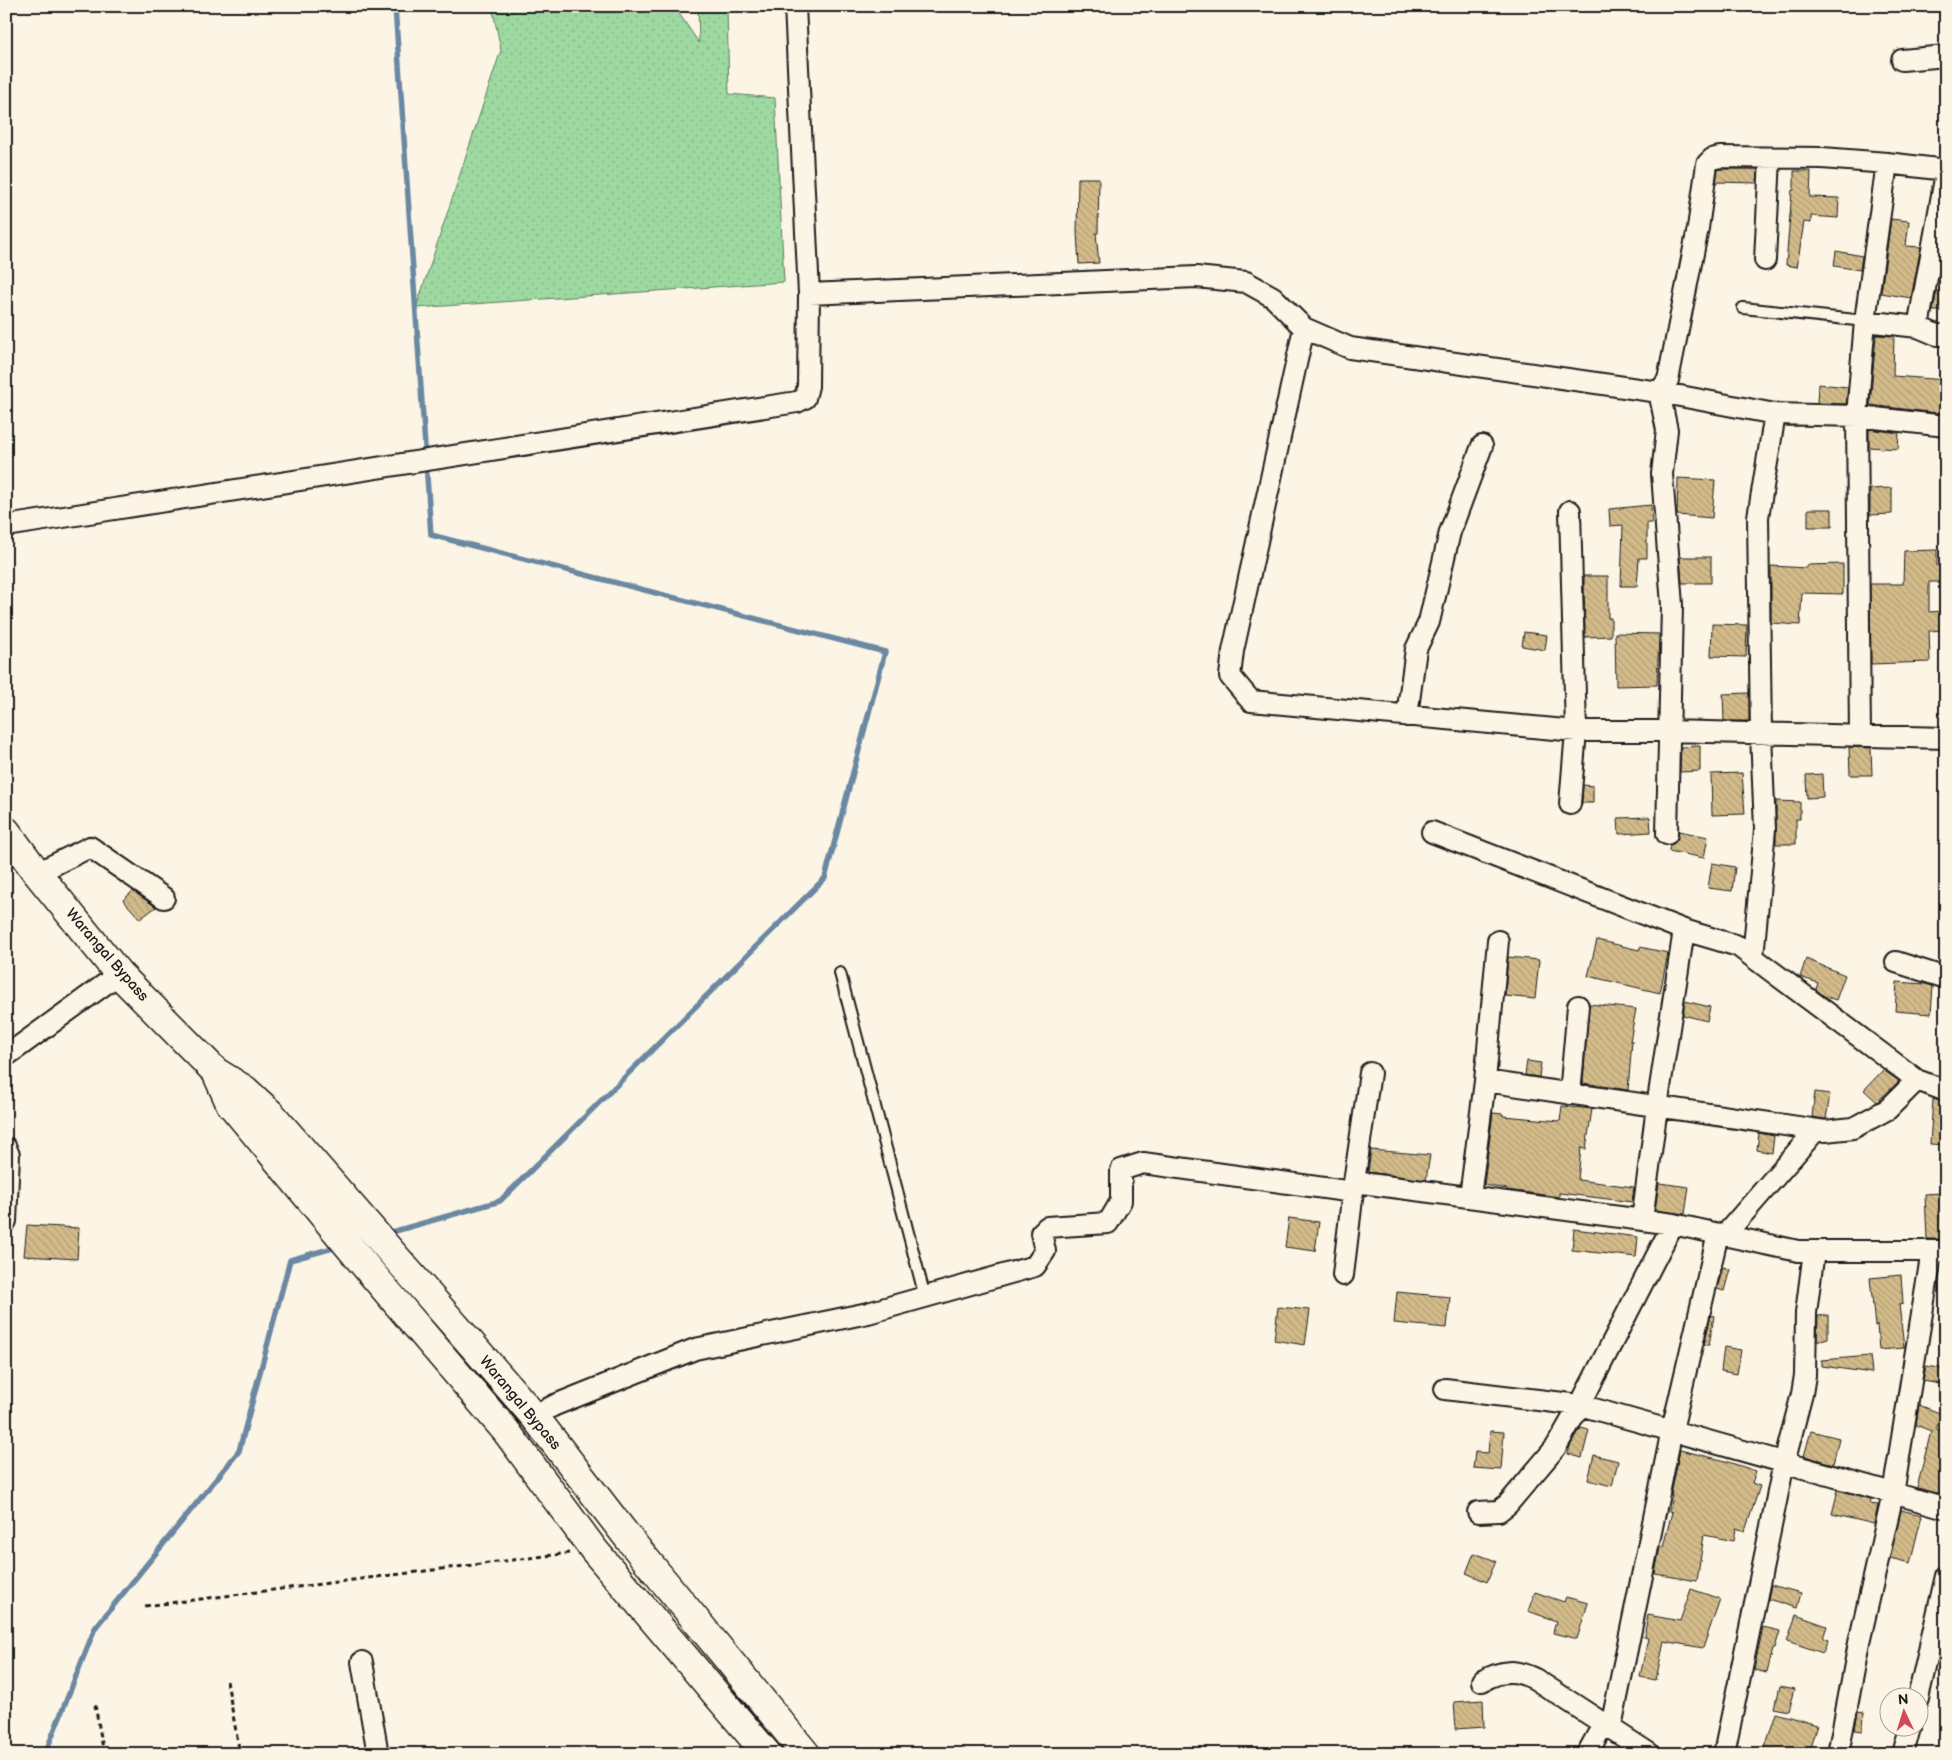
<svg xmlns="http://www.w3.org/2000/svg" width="1952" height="1760" font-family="'Balsamiq Sans',sans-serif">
<defs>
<pattern id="grass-dots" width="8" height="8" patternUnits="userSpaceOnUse" patternTransform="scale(1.25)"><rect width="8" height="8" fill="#9dd9a1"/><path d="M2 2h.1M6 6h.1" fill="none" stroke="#87ba8a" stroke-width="1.8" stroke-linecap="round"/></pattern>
<pattern id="building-back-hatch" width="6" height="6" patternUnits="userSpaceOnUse" patternTransform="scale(1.25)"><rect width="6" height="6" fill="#d3bb8a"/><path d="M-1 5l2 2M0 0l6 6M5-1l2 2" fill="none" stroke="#b5a076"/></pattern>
</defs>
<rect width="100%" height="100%" fill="#fcf5e5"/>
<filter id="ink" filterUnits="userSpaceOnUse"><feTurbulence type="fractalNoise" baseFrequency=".02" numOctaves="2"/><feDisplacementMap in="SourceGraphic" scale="10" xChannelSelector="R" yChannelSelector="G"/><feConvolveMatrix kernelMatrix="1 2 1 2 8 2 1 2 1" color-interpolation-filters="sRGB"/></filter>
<g filter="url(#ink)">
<path fill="url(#grass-dots)" stroke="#5c7a5e" d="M492 6H674L699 43 698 6H727L729 94 775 98 784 282 416 308 501 50Z"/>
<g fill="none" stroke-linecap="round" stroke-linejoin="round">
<path stroke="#6b88a2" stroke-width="5.5" d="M385 1234 500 1201 825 878 885 652 431 535 395 6
M45 1754 95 1628 239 1451 290 1260 340 1246"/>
</g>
<path fill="url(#building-back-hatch)" stroke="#1c1c1c" d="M1721 169H1758L1757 183 1716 182 1718 170Z
M1794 171H1811L1810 197 1839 198 1838 218 1811 216V223L1804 222 1797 267 1786 265 1792 190H1794Z
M1078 178H1099L1098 233H1096L1099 263 1079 264 1077 233Z
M1891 219 1909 221 1906 246 1921 247 1911 298 1881 293Z
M1836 251 1862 256 1860 270 1834 266Z
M1937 291H1946V311H1933Z
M1876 335 1894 336 1893 376 1946 380V414L1870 405Z
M1818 384 1848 387 1846 404 1817 403Z
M1869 429 1899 433 1898 449 1869 447Z
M1678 478 1715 480 1712 518 1677 515Z
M1892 488V514L1870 515V489Z
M1651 505 1652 523H1647V558H1639L1637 586H1621L1623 525 1610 526 1609 509Z
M1808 509H1832V527H1808Z
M1937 550V566H1946V582H1929V612L1943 611 1944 630 1929 631 1930 662 1871 664 1870 584H1903L1904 551Z
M1680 557H1711V583H1682Z
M1843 564V594L1802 593 1800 625 1771 623V566L1807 568V565Z
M1584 576H1608V618H1611V636L1585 637Z
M1712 624 1747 625 1746 657 1711 656Z
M1524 632 1547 635 1545 650 1522 646Z
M1615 633 1659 634 1657 685 1616 686Z
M1749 693V721H1724L1723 694Z
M1700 746V771L1680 772 1681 747Z
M1849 747 1871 748 1872 775H1850Z
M1742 773 1745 814 1712 815 1711 774Z
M1822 774 1823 797 1807 798 1806 775Z
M1583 785 1593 786V803H1582Z
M1776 801 1800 802V819H1796V844H1776Z
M1650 817 1651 832 1619 834 1618 818Z
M1679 831 1708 837 1704 858 1669 851 1670 845 1677 840Z
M1712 863 1735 867 1732 891 1708 888Z
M133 891 156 907 140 919 123 900Z
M1597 940 1639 950 1640 947 1668 953 1660 993 1588 976Z
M1508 957 1539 960 1535 999 1505 996Z
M1806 959 1845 975 1836 1000 1824 996 1816 989 1818 983 1800 977Z
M1897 982 1925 984 1933 986 1931 1014 1895 1011Z
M1685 1001 1710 1007 1707 1021 1683 1015Z
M1589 1004 1636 1009 1630 1041H1632L1628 1090 1583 1083Z
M1527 1061 1541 1063 1539 1077 1525 1075Z
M1883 1070 1899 1081 1877 1102 1864 1090Z
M1815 1092 1830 1094 1826 1119 1812 1117Z
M1933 1099 1946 1103V1145L1930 1144Z
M1562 1106 1592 1109 1586 1149 1581 1148 1578 1180 1634 1187 1632 1202 1559 1193V1197L1507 1190V1189L1484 1185 1493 1113 1503 1114V1116L1560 1121Z
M1759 1133 1774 1136 1772 1153 1757 1150Z
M1371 1150 1430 1155 1426 1180 1368 1172Z
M1659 1183 1689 1187 1685 1214 1655 1210Z
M1941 1193 1942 1221H1946V1239H1927L1925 1194Z
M1289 1218 1319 1222 1315 1251 1285 1247Z
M27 1225 79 1228 77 1259 24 1256Z
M1574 1229 1638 1237 1636 1257 1572 1250Z
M1723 1267 1730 1269 1724 1291 1717 1289Z
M1901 1275 1903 1303 1899 1304 1904 1348 1879 1350 1877 1325 1875 1326 1870 1278Z
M1397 1292 1450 1297 1447 1328 1394 1323Z
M1278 1307 1310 1310 1305 1345 1274 1340Z
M1711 1315 1714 1316 1709 1345H1704Z
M1828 1315V1338L1817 1341 1818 1316Z
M1724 1347 1741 1350 1737 1374 1721 1371Z
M1870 1356 1872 1373 1822 1366V1360Z
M1926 1366 1946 1369V1385L1923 1381Z
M1919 1405 1942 1414 1936 1429 1946 1432V1496L1917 1488 1931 1431 1916 1425Z
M1581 1428 1589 1430 1582 1458 1568 1454 1570 1446Z
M1490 1431 1504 1432 1501 1470 1473 1468 1475 1452 1488 1453Z
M1811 1431 1839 1438 1833 1464 1804 1456Z
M1680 1450 1722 1460 1756 1471 1752 1483 1760 1486 1745 1531 1736 1528 1734 1541 1704 1535 1697 1581 1655 1574 1660 1547H1663L1672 1512 1669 1511 1672 1495H1671Z
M1594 1455 1618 1461 1612 1486 1588 1480Z
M1838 1490 1871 1499 1870 1504 1878 1505 1874 1524 1832 1514Z
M1901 1510 1922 1515 1910 1563 1890 1558Z
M1474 1553 1496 1561 1487 1582 1466 1573Z
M1771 1585 1801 1593 1797 1608 1768 1599Z
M1691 1589 1720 1599 1703 1648 1664 1641 1656 1680 1640 1677 1648 1638 1644 1637 1648 1615 1680 1621Z
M1535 1592 1564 1602 1566 1597 1588 1603 1577 1639 1553 1633 1556 1621 1528 1611Z
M1796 1615 1827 1626 1823 1638 1828 1640 1823 1653 1787 1641Z
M1763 1627 1780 1631 1775 1648H1773L1767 1673 1754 1670Z
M1780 1686 1794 1689 1788 1711 1775 1708Z
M1483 1700 1484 1727 1456 1729 1454 1702Z
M1858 1711 1864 1712 1863 1731 1855 1730Z
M1776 1713 1817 1725 1808 1754H1763Z"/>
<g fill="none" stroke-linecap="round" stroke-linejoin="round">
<defs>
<path id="service" d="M1743 308 1865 321
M840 973 925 1297"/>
<path id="minor" d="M1902 60 1946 56
M1765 260 1770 158
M809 294 1196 277 1246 282 1273 297 1304 328 1350 348 1659 392 1775 414 1857 416 1946 426
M1865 321 1918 327 1937 335H1946
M1918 327 1946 173
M1304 328 1233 651 1230 676 1251 701 1576 731H1669L1946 738
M6 526 797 402 805 398 808 386 809 294 795 6
M1407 716 1416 649 1429 622 1450 532 1482 446
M1860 736 1857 416 1865 321 1887 163
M1570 804 1576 731 1570 511
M1432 832 1684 930 1738 946 1917 1080 1946 1091
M1667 834 1672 605 1662 474 1667 430 1659 392 1668 380 1698 228 1707 164 1712 159 1720 157 1822 158 1887 163 1946 170
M37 873 90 847 164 898
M1753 957 1765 829 1761 734 1758 517 1775 414
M1896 962 1946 978
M6 1056 119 974
M1370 1073 1354 1182 1673 1224 1798 1251H1946
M1485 1081 1498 941
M1570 1094 1578 1006
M6 1148 9 1155 6 1221
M1470 1197 1485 1081 1825 1131 1853 1128 1888 1109 1917 1080
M1642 1220 1657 1107 1684 930
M1724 1236 1816 1130
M1343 1275 1354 1182
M1445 1389 1580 1405 1946 1508
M534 1416 555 1405 695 1349 868 1313 1035 1266 1045 1251 1041 1233 1047 1227 1108 1223 1121 1201V1170L1143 1163 1353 1192
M1478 1512 1499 1511 1508 1504 1556 1447 1580 1405 1673 1224
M362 1662 378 1754
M1482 1681C1503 1670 1514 1669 1535 1679L1650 1754
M1918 1698 1946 1576
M1609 1727 1613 1717 1672 1430 1718 1234
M1587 1754 1604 1723
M1724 1754 1784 1463 1802 1394 1805 1375 1806 1313 1814 1251
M1838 1754 1859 1643 1893 1494 1932 1251
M1903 1754 1910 1728"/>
<path id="secondary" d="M6 831 37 873 119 974 216 1072 245 1090 271 1114 534 1416 629 1539 806 1754
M216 1072 230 1103 367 1268 506 1431 594 1550 767 1754"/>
</defs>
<use href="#service" stroke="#1c1c1c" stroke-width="14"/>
<use href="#minor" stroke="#1c1c1c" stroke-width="24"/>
<use href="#secondary" stroke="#1c1c1c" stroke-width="31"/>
<path stroke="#1c1c1c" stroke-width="3" stroke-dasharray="5 4" stroke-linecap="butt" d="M145 1606 569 1553
M227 1681 240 1754
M95 1705 104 1754"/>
<use href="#service" stroke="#fcf5e5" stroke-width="10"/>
<use href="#minor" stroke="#fcf5e5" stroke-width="20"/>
<use href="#secondary" stroke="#fcf5e5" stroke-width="28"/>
</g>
</g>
<g text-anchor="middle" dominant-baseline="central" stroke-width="5" stroke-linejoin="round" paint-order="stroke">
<g font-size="15" fill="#1c1c1c" stroke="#fcf5e5">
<text transform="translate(107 955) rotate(49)">Warangal Bypass</text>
<text transform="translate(520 1403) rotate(50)">Warangal Bypass</text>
</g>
</g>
<rect width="1952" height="1760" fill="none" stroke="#fcf5e5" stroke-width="25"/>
<rect x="12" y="12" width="1927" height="1735" fill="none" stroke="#1c1c1c" stroke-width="2" filter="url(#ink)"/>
<g transform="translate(1904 1712) rotate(356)"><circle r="24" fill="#fcf5e5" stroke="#a29e95"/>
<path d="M0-4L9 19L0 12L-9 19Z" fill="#d1495b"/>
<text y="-8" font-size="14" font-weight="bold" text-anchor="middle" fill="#1c1c1c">N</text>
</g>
</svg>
